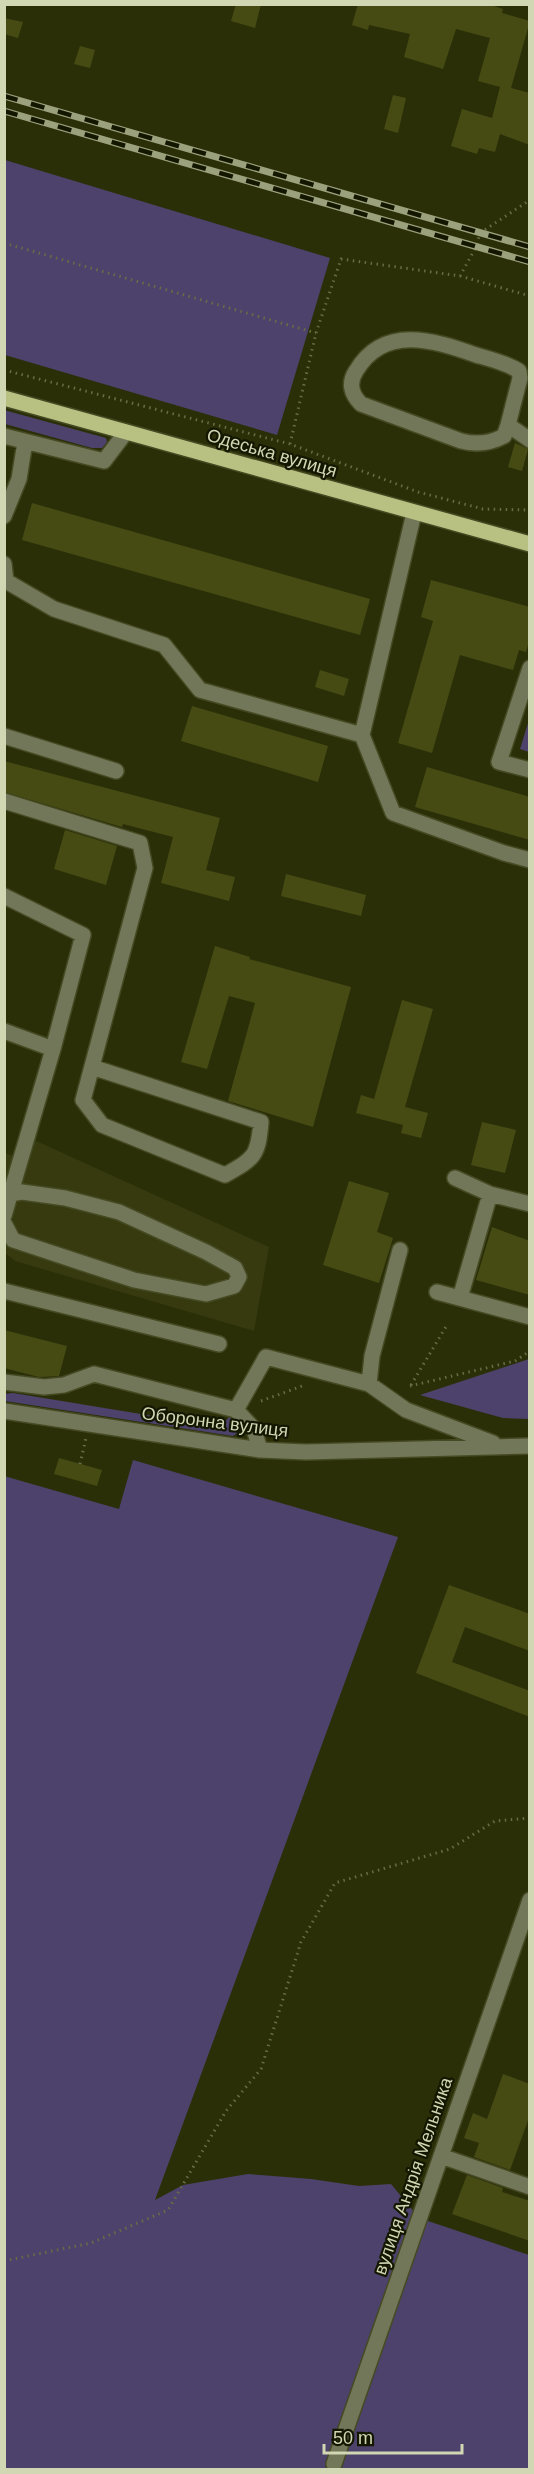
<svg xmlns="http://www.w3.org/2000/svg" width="534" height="2474" font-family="Arial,sans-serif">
<rect width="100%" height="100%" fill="#2b2f08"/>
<path fill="#363a0e" d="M32 1139 269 1247 254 1331 15 1261 5 1253 4 1153 26 1159Z"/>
<path fill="#4d426c" d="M5 160 330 258 277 435 5 355Z
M4 410 106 438 107 442 102 448H92L5 424Z
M529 720H530L529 752 520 749Z
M529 1359V1419L503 1418 420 1395Z
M13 1393 220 1427 232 1414 241 1426 239 1432 233 1436 5 1401 4 1394Z
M133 1460 398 1537 155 2200 183 2185 248 2174 311 2179 359 2186 391 2184 419 2218 529 2255V2469H5L4 1476 119 1509Z"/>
<path fill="#464b14" d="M236 4H261L255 28 231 21Z
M358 4H488L503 9 502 13 530 21 511 88 530 93V145L500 134 495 152 479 148 477 154 451 146 462 109 492 118 500 87 478 81 490 38 456 29 443 69 404 57 410 34 369 25 368 30 352 25Z
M4 18 23 22 18 38 4 34Z
M80 46 95 50 90 68 74 64Z
M393 95 406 98 398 133 384 129Z
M515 443 528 449 522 471 508 467Z
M32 503 370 599 360 635 22 540Z
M431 580 530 607V638L526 652 519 650 513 670 460 655 432 753 398 743 433 621 421 617Z
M320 670 349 679 344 696 315 687Z
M192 706 328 746 318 782 181 741Z
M4 761 220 818 206 870 235 877 229 901 161 883 173 837 123 824 122 827 4 792Z
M427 767 530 797V840L415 807Z
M65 830 117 846 106 885 54 869Z
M286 874 366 895 361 916 281 896Z
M215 946 250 957 249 959 351 987 313 1127 228 1101 255 1003 229 996 207 1069 181 1062Z
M402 1000 433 1009 405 1107 428 1113 421 1138 401 1133 403 1125 356 1113 361 1095 374 1099Z
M482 1122 516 1130 505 1173 471 1165Z
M349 1181 389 1193 377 1232 393 1238 379 1283 323 1265Z
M492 1227 530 1241V1295L476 1280Z
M4 1330 67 1346 59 1376 39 1377 4 1368Z
M59 1458 102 1470 97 1486 54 1474Z
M449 1585 530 1614V1651L465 1627 452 1662 530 1691V1717L416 1673Z
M503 2074 530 2084V2115L510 2170 474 2157 479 2143 464 2138 473 2113 487 2119Z
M467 2175 503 2188 502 2192 530 2201V2241L452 2214Z"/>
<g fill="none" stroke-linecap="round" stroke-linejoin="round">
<defs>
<path id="minor" d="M508 425 504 436C489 444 476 445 461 441L361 404C351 394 348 383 356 371 384 324 433 340 476 355 490 359 507 363 519 371L520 378 508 425 530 440
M4 436 104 461 126 432
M4 516 19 479 25 442
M4 564 6 581 54 609 164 645 200 690 362 735 414 513
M530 668 499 762 530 770
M362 735 393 813 504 853 530 860
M4 736 116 771
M4 801 140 843 145 868 83 1100 102 1125 225 1175C255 1158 258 1156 261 1122L92 1067
M4 896 83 935 53 1049 4 1216
M4 1031 53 1049
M455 1178 490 1194 530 1204
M4 1193 10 1194 22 1192 65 1198 119 1212 206 1252 235 1268 239 1277 234 1286 206 1294 134 1280 13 1240 4 1223
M4 1291 219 1344
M437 1292 530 1317
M460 1298 490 1194
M4 1382 44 1387 64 1385 94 1374 236 1410 254 1429 260 1450
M369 1384 372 1356 400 1250
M236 1410 266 1357 369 1384 406 1410 493 1443
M4 1411 260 1450 306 1452 530 1446
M441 2156 530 2187
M334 2464 530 1900"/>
<path id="major" d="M4 398 530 544"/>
</defs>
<use href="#minor" stroke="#464a23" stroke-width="18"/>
<use href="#major" stroke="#464a23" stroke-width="18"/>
<path stroke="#676c46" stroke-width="3" stroke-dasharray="1.5 4.5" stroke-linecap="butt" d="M4 243 316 333
M460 276 530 296
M4 370 290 444 418 492 483 509 530 510
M290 444 316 333 341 259 460 276 476 247 480 233 530 200
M411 1385 447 1325
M410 1386 515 1361 530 1351
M261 1401 305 1385
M80 1464 86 1438
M4 2261 91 2243 168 2210 226 2111 261 2069 301 1942 335 1883 450 1849 495 1821 530 1818"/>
<use href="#minor" stroke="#727759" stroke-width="15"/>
<use href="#major" stroke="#b8c182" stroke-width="15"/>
<defs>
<path id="rail" d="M4 96 530 247
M4 111 530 262"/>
</defs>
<use href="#rail" stroke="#9ca17d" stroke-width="7"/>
<use href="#rail" stroke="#141700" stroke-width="4.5" stroke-dasharray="14" stroke-linecap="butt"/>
</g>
<g text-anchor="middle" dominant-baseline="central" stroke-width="4.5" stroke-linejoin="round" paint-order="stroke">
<g font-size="18" fill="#d1d6b3" stroke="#141700">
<text transform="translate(272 453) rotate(16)">Одеська вулиця</text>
<text transform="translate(215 1422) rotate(7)">Оборонна вулиця</text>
<text transform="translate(413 2176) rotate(-71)">вулиця Андрія Мельника</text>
</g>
</g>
<rect width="534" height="2474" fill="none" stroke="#d1d6b3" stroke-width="12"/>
<path d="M324 2444v9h138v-9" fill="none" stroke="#d1d6b3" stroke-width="3"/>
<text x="333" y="2444" font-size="18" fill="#d1d6b3" stroke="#141700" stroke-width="4.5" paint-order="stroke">50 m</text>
</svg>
